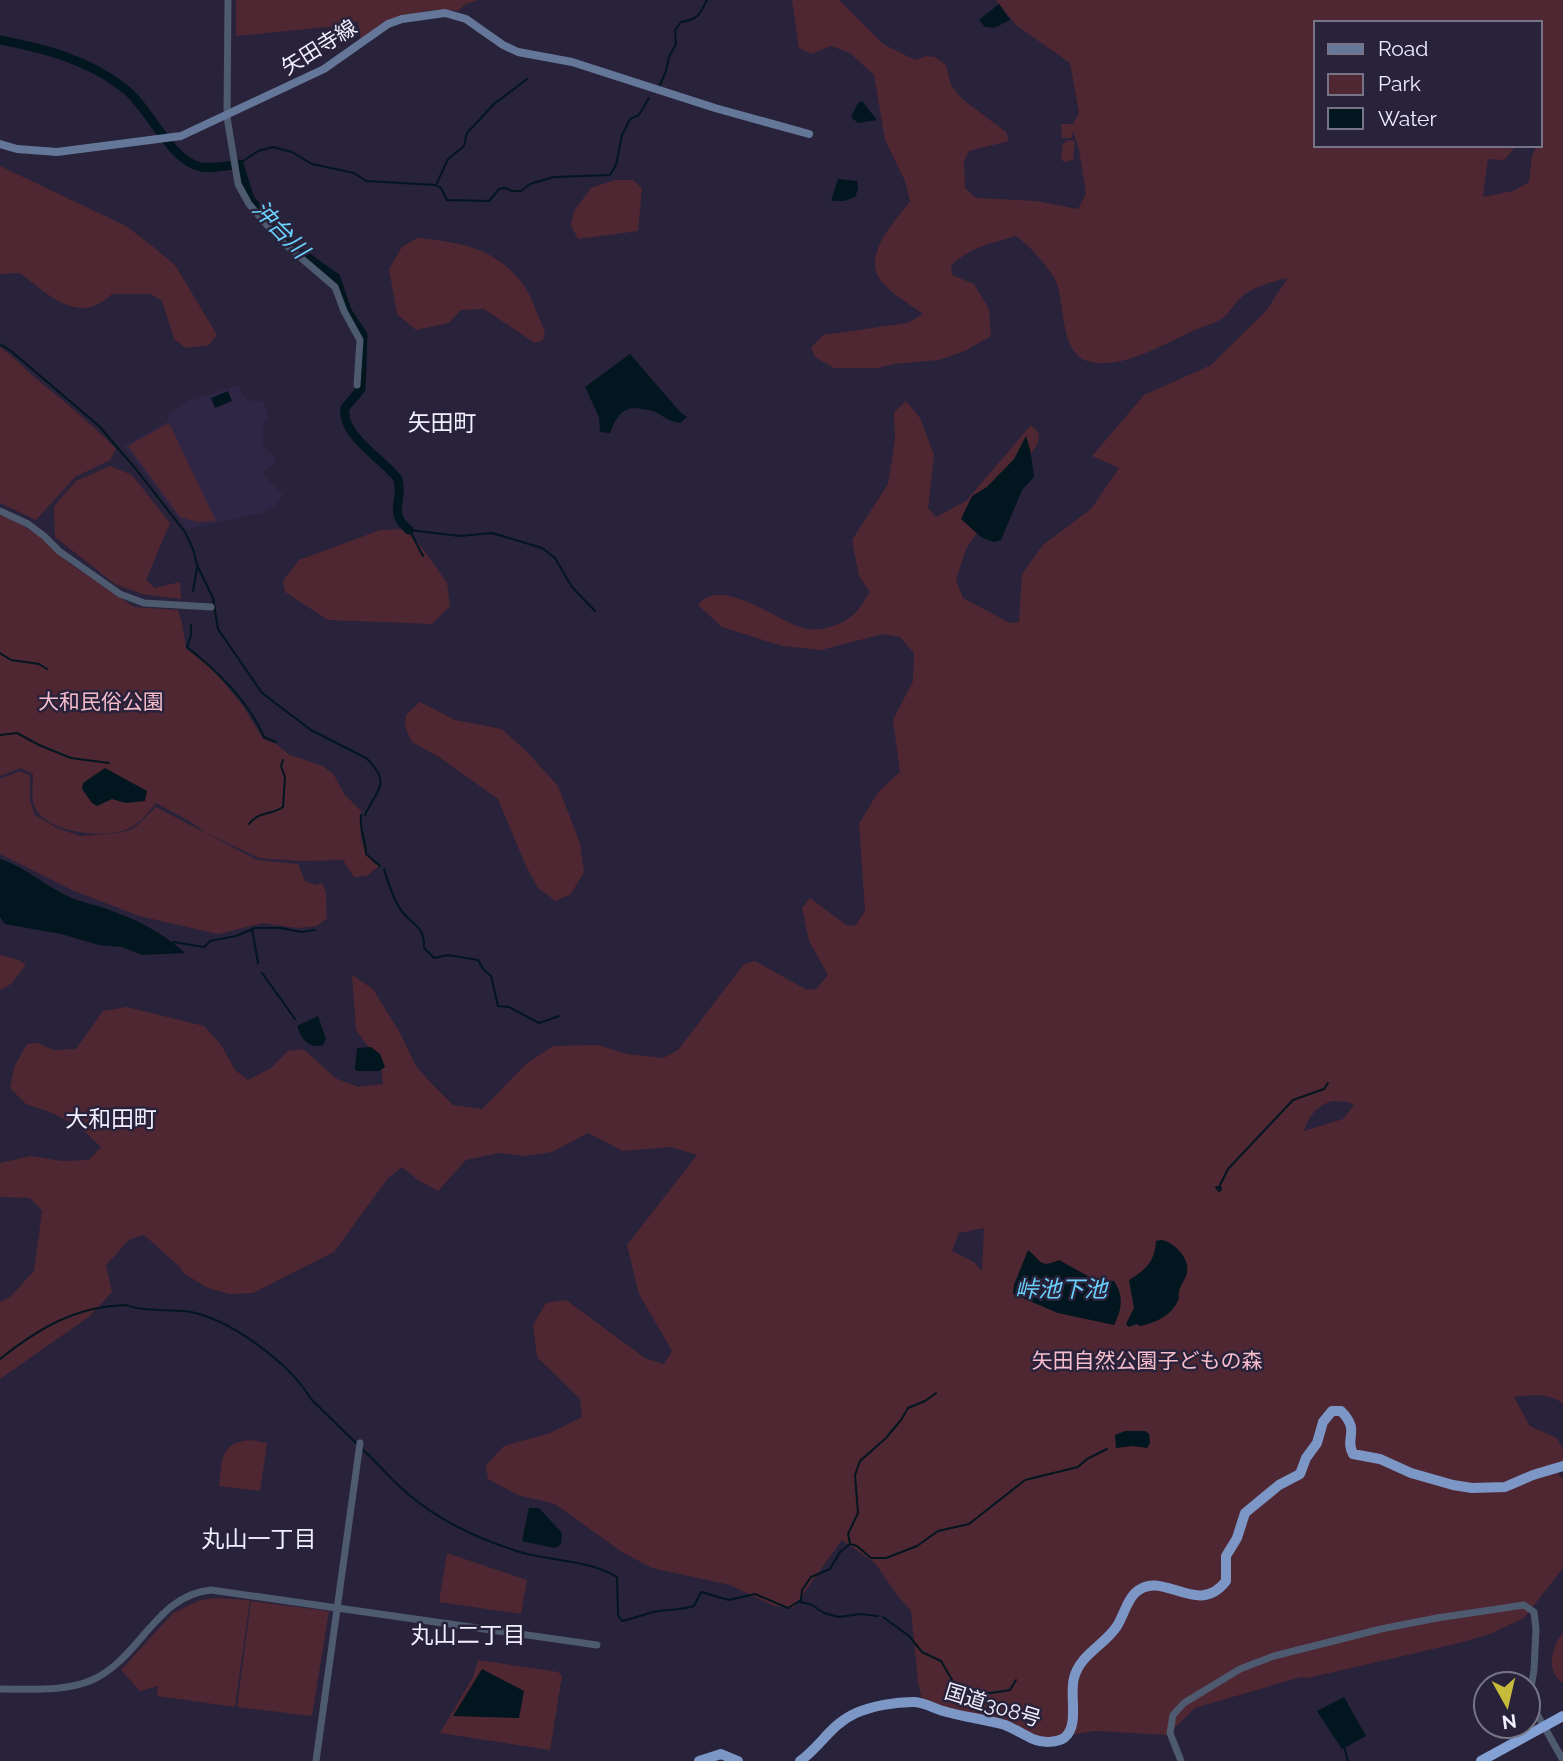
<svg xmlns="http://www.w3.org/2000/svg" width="1563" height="1761" font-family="Raleway,'Noto Sans JP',sans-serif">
<rect width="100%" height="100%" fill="#28223a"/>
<path fill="#2f2645" d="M238 385 243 395 250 401H263L269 417 262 427 263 444 277 461 262 474 283 495 275 506 262 513 187 529 124 446 167 422 169 414 189 401Z"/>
<path fill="#4f2732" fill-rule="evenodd" d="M236 0H478L466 4 458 11C420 5 394 21 361 39L358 21 339 26 236 36Z
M792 0H839L883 44 915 60 926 56 935 57 946 65 951 85 962 99 1006 132 1009 141 969 151 964 161 965 188 976 198 1036 201 1078 209 1086 194 1079 149 1073 131 1072 138H1062L1061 124H1073L1079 113 1070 63 1016 25 996 0H1563V1404C1550 1392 1530 1395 1514 1397L1530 1426 1557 1438 1563 1450V1467L1558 1475 1563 1478V1568L1524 1618 1490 1634 1459 1643 1308 1678 1301 1677 1195 1708 1167 1735 1095 1731 1048 1738 979 1722 922 1700 918 1682 911 1611 897 1595 875 1563 842 1540 793 1608 774 1606 730 1585 652 1568 622 1552 555 1504 518 1495 488 1479 486 1465 504 1446 550 1433 582 1417 580 1399 537 1357 533 1325 546 1303 566 1300 645 1358 664 1364 672 1351 639 1294 627 1245 697 1155 671 1147 623 1151 588 1133 552 1152 525 1156 499 1153 466 1160 438 1191 418 1180 402 1167 388 1178 334 1252 253 1293 230 1294 208 1288 183 1273 180 1267 144 1235 130 1239 106 1265 112 1292 90 1316 0 1379V1302L10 1297 34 1271 42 1211 30 1198 0 1197V1163L31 1156 62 1161 89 1160 101 1147 80 1127 50 1112 26 1104 10 1088 14 1067 27 1044 38 1043 53 1050 76 1049 103 1011 127 1007 204 1026 220 1043 235 1070 248 1080 271 1068 288 1051 303 1049 337 1079 359 1087 383 1084 381 1064 356 1030 352 975 373 989 400 1033 416 1066 430 1082 453 1105 482 1109 526 1064 553 1046 597 1045 628 1054 663 1058 678 1050 744 964 755 961 807 990 816 989 828 975 809 941 802 908 810 898 846 925 855 926 865 911 859 824 878 792 900 772 893 720 913 681 914 653 900 637 883 634 821 650 782 646 722 627 698 605C720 575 778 621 803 628 818 633 843 625 854 614 860 609 865 599 870 592L859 576 852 540 888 484 895 440 894 412 906 401 920 418 934 455 928 508 936 517 966 501 1031 425 1039 433 1038 443 966 549 956 580 963 598 1010 623 1019 622 1022 574 1043 545 1091 509 1119 468 1092 456 1144 395 1211 365 1265 312 1288 278C1277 280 1254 287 1244 295 1234 302 1229 316 1218 321 1210 325 1201 327 1193 331 1164 344 1120 371 1087 361 1061 353 1064 304 1057 284 1051 269 1029 245 1016 236 992 243 968 248 951 266L952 275 974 284 989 309 991 336 965 351 939 360 894 364 878 368H834L815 357 811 348 823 335 908 323 923 314C910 304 893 295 883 283 859 257 895 222 910 201L905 181 885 140 874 75 850 53 831 46 811 54 799 48ZM1316 23H1540V145H1532L1536 148 1532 156 1529 182 1513 191 1483 197 1488 159 1504 160 1517 145H1316ZM1332 1101 1348 1102 1354 1105 1343 1119 1304 1131C1310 1114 1316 1107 1332 1101ZM984 1228 982 1271 974 1262 952 1251 959 1233Z
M1068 140 1075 141 1073 160 1064 162 1061 159 1063 144Z
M0 166 126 226 151 245 175 265 217 335 209 345 186 348 174 339 162 301 151 294H112C79 327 48 294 20 273L0 274Z
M615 180H633L642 188 638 231 578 239 571 225 574 211 591 188Z
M417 238C459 242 494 247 522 283 532 296 538 317 545 332L543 340 535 343 484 309 461 310 449 323 416 330 397 314 389 269 402 247Z
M0 347C13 356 22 366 33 376 62 400 89 421 116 449L110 460 75 477 36 520 0 503Z
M167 424 170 425 216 521 197 522 180 517 128 446Z
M110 466 132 475 170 523 146 580 155 588 180 582 181 599 142 594 115 584 55 537 54 506 76 481Z
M0 515 19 523 40 537 69 563 134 607 178 610 182 623 186 649 209 666 221 679 243 706 263 739 276 744 290 755 323 766 334 775 344 794 361 811C359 833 360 853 379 866L367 876 354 877 343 860 298 861 259 858 206 833 191 822 156 803C147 814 136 827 123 831 101 838 50 832 37 811 30 801 33 785 33 774L21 768 0 776Z
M405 529 424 550 447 583 450 606 432 624 328 620 285 592 283 581 299 560 380 530Z
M420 702 455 720 502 729 528 753 558 786 580 843 584 872 571 894 556 901 538 888 526 866 498 799 439 757 412 742 405 727 406 715Z
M20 771 30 776V800L35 815 57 828 80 836 120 833 133 829 156 807 257 860 298 864 305 881 315 885 322 883C329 894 325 905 327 918L317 926 297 928 263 923 218 934 139 916 72 890 0 854V779Z
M0 955 19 960 26 965 11 984 0 990Z
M251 1440 267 1443 260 1491 219 1486C222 1460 220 1442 251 1440Z
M447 1553 527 1580 521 1614 439 1602Z
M216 1598 250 1600 235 1707 157 1696 158 1686 140 1691 121 1670 173 1613 200 1600Z
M251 1601 329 1611 312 1716 237 1707Z
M1563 1632V1683C1544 1670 1553 1646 1563 1632Z
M478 1660 558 1672 562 1676 550 1750 440 1733 473 1677Z"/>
<path fill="#02161f" d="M999 4 1010 20 994 28 985 27 979 20Z
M862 101 877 120 858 123 851 117 858 103Z
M838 179 857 181 858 189 855 197 844 201H831Z
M630 354 680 412 687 417 680 423C670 421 667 419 659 414 654 410 648 410 642 409 624 404 616 417 610 433L600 432 599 417 585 387Z
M228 391 232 401 215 408 211 398Z
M1026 436 1030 449 1034 477 1022 490 1001 540 994 542 981 537 961 519 972 496 987 487 1014 459Z
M105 768 147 791 145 801 126 803 112 799 97 806 92 803 82 789 83 783Z
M0 859C26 867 47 888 72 898 82 903 94 904 104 908 135 919 161 931 185 953L142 955 122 947 99 945 61 934 5 924 0 917Z
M318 1016 326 1039 323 1045C307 1049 302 1039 297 1026Z
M371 1047 380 1054 385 1067 379 1071H357L355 1069 357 1048Z
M1161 1240C1173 1241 1190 1258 1187 1272 1186 1281 1177 1286 1179 1298 1172 1316 1157 1322 1140 1326L1137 1324 1129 1327 1126 1324 1134 1308 1129 1280C1146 1270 1155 1261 1156 1241Z
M1028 1250C1041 1260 1039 1269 1059 1260L1093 1279 1114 1281C1124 1296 1122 1309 1114 1325L1058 1313 1013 1294 1014 1285Z
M1125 1431H1145L1149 1434 1150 1443 1147 1448 1133 1446 1116 1448 1115 1435Z
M529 1508H539L562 1533 561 1544 555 1548 522 1541Z
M482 1669 524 1691 519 1718 453 1716Z
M1344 1697 1366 1736 1342 1749 1317 1711Z"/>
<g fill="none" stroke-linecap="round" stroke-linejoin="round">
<path stroke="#02161f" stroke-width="2" d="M660 85 666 71 669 57 676 44 675 30 681 22C698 20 700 14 707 0
M239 164 258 151 273 147 292 152 312 164 354 173 366 181 436 185 441 188 447 200 489 201 499 189 505 188 512 191H521L530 184 554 177 610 175 616 165 622 135 630 119 639 115 649 98
M437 183 448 159 464 146 467 133 494 104 527 79
M0 344 11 351 99 426 135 468 185 532 193 549 197 565 213 598 218 629 262 693 311 730 366 758C393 783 376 790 365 815
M409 530 460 536 492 533 542 548 555 558 572 587 595 611
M411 533 423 556
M193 591 197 568
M191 625V635L187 647C216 670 249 702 264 737L276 742
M0 653 11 660 39 664 47 669
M0 735 17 733 39 745 71 758 109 763
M361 815C359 829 366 840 366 854L380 866
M249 824C259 811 272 815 283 807L285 777 281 766 283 760
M384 869C388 882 392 896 399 907 409 925 425 923 424 948L434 958 448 955 478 960 483 969 491 976 498 1006 509 1007 539 1023 559 1016
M252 929 258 963
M173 942 204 947 210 941 236 936 255 928H281L301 932 315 930
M262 973 295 1019
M1216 1187 1221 1188 1220 1191 1218 1190Z
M1219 1187 1228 1169 1293 1100 1324 1089 1328 1083
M0 1359C39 1328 76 1306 127 1305 135 1311 172 1310 185 1311 229 1317 289 1363 311 1399L357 1444
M361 1448C377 1462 390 1479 407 1493 439 1521 478 1539 520 1552 551 1561 589 1560 617 1577L618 1615 622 1621C632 1619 640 1616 649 1613 664 1609 679 1611 694 1606L701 1592 729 1600 755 1594 788 1608 801 1600 802 1590 811 1577 830 1569 840 1552 850 1544 857 1546 871 1558H886L917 1546 938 1531 969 1524 1025 1480 1078 1467 1087 1459 1107 1449
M850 1544 848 1534 858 1513 855 1475 860 1461 886 1438 901 1420 908 1408 925 1401 936 1393
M800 1602 810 1604 824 1613 839 1617 860 1614 878 1616
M883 1617 909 1636 922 1652 941 1661 955 1685 968 1692 991 1693 1010 1690 1016 1680
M1344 1746 1348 1761"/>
<path stroke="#02161f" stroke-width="9" d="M0 40C45 49 87 59 124 88 151 109 170 161 201 167 213 169 227 166 239 164L250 199 289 244 336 278 347 311 363 335 361 389 345 408C341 436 382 458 398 479 404 501 387 512 409 530"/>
<path stroke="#4e5a6f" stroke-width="7" d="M228 0 227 117 238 184 249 204 279 239 335 287 344 311 360 340 357 385
M0 511 28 524 44 536 59 551 120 594 144 603 211 607
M0 1689C29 1689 65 1692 92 1680 140 1659 156 1595 211 1590L597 1645
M316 1761 360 1443
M1181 1761 1170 1733 1173 1715 1184 1703 1240 1669 1274 1656 1381 1629 1437 1618 1524 1605 1534 1612 1536 1629 1534 1670 1529 1700 1563 1760"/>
<path stroke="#647798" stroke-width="8" d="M0 144 17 149 57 152 181 136 324 69 388 24 402 19 445 13 466 19 503 45 518 52 572 62 715 108 809 134"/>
<path stroke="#7c97c6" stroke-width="10" d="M699 1761 721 1754 738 1761
M800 1761C821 1746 831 1724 856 1713 872 1706 895 1702 913 1702 924 1702 933 1708 943 1711 963 1717 985 1719 1005 1725 1015 1729 1024 1735 1033 1739 1042 1743 1056 1743 1064 1738 1080 1726 1069 1696 1074 1678 1080 1654 1105 1645 1117 1626 1124 1615 1126 1602 1135 1593 1162 1567 1197 1619 1226 1581V1556L1237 1538 1245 1513 1279 1485 1300 1474 1306 1458 1317 1443 1323 1422 1332 1411H1341C1361 1431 1344 1438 1353 1454L1380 1459 1411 1473 1453 1485 1472 1488 1505 1487 1533 1475 1563 1466"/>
<path stroke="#84a1d5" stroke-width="10" d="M1481 1761 1563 1716"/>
</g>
<g text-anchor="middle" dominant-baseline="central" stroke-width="5" stroke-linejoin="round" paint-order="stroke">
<g font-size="21" fill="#f1eefe" stroke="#28223a">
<text transform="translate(319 47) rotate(-32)">矢田寺線</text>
<text transform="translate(993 1705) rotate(17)">国道308号</text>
</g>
<g font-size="21" fill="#f6bcca" stroke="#28223a">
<text x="101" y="701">大和民俗公園</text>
<text x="1147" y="1360">矢田自然公園子どもの森</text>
</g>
<g font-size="23" font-style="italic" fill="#6ad0fc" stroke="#28223a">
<text transform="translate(281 229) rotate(46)">沖台川</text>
<text x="1061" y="1288">峠池下池</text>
</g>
<g font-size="23" fill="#f1eefe" stroke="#28223a">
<text x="442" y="422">矢田町</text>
<text x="111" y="1118">大和田町</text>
<text x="259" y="1538">丸山一丁目</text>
<text x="468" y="1634">丸山二丁目</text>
</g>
</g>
<rect x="1314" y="21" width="228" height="126" fill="#28223a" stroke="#787488" stroke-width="2"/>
<rect x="1328" y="44" width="35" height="10" fill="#647798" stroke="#787488" stroke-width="2"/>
<text x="1378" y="56" font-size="21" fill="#f1eefe">Road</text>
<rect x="1328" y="74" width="35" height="21" fill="#4f2732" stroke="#787488" stroke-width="2"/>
<text x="1378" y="91" font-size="21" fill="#f1eefe">Park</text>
<rect x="1328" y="108" width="35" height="21" fill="#02161f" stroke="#787488" stroke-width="2"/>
<text x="1378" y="126" font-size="21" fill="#f1eefe">Water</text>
<g transform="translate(1507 1705) rotate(172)"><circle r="33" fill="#28223a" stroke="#787488" stroke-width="2"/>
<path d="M0-5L12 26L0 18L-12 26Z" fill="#c7bb3b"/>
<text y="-10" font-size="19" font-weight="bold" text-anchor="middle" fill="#f1eefe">N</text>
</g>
</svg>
